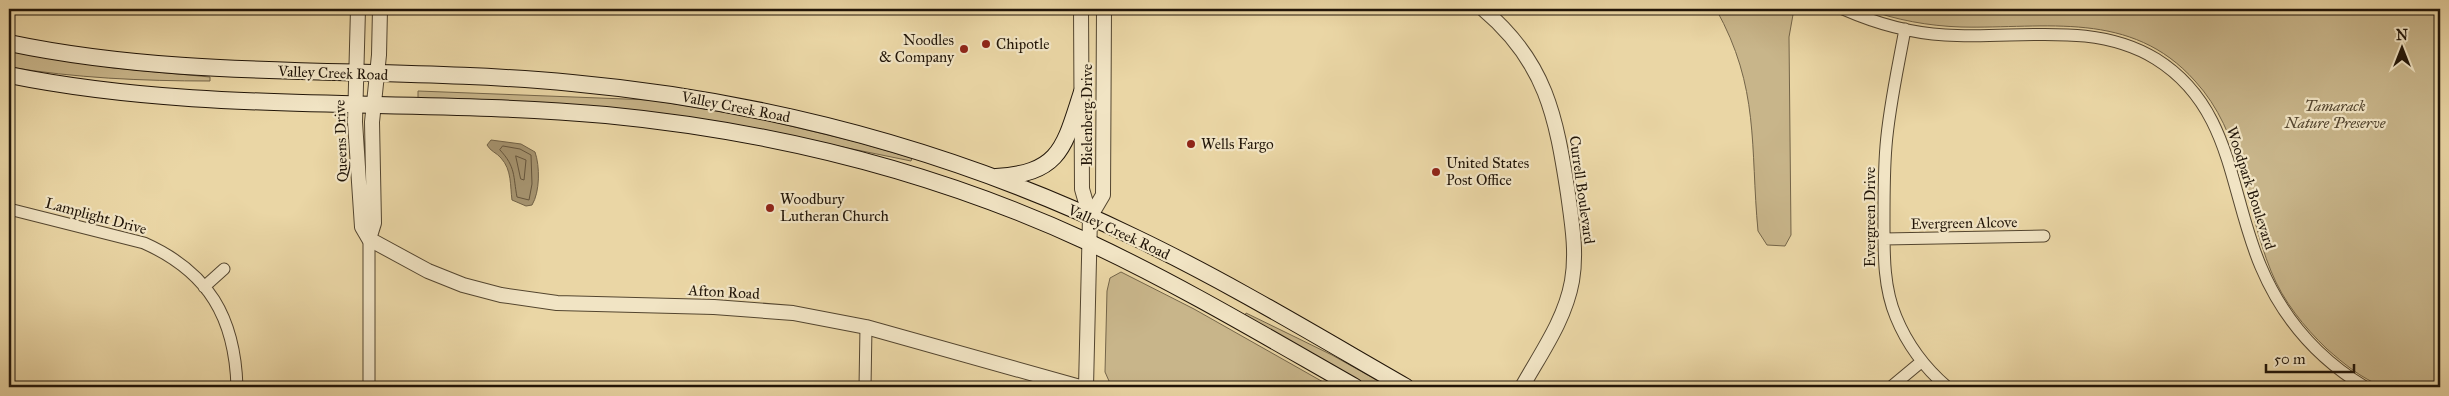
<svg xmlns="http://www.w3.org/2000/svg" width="2449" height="396" font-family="'IM FELL Great Primer',serif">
<rect width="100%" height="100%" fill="#ead6a5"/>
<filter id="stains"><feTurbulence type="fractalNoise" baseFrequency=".004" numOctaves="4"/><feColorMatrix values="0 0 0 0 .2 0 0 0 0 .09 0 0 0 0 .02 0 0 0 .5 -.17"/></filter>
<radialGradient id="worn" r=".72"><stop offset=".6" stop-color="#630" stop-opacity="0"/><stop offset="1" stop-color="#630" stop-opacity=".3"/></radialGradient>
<path fill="#c8b58a" stroke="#746549" d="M1716 9H1794L1789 37 1791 235 1785 246 1767 245 1758 231C1750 146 1760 88 1716 9Z
M1866 9H2440V387C2425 387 2395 391 2382 386 2362 379 2343 363 2327 349 2304 327 2283 301 2271 271 2245 207 2243 133 2195 81 2131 9 2046 29 1961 27 1929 26 1896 20 1866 9Z
M9 51 114 68 210 77V81C142 81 75 78 9 67Z
M418 91 651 100 753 117 857 142 912 158 911 161 823 143 418 99Z
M1121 272 1194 309 1332 387H1116L1109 381 1105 372 1107 291 1110 278Z
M1246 313 1332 355 1389 387H1371L1245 316Z"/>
<path fill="#a69470" stroke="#716146" d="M491 140 521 144 535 152C540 166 540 192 532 205L526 206 512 200C510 186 512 170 501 158 497 153 490 151 487 145Z"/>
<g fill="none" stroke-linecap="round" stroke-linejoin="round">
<path stroke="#64543c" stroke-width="1" d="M503 146 520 149 531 155 532 184 529 200 517 197C513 176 516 167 500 150Z
M516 156 526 160 524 180 521 179Z"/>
<defs>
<path id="minor" d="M1843 9C1875 23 1910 33 1945 35 2016 40 2093 20 2156 59 2233 107 2229 193 2261 267 2283 319 2317 358 2365 387
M1905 29C1898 68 1889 107 1886 146 1884 170 1884 195 1884 219 1884 252 1883 286 1896 317 1907 344 1925 368 1947 387
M9 209 144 243C209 272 235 318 237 387
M1884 239 2044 236
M204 287 224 269
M369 387V239
M865 387 866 327
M1891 387 1921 362"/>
<path id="tertiary" d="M358 9 355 122 362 227 369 239 428 271 463 285 501 295 557 303 714 307 793 313 866 327 1080 387
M1081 9 1082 189 1090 217 1086 387
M1483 9C1546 62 1556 116 1568 194 1572 223 1577 252 1572 281 1565 320 1541 353 1522 387
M1090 217 1103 195 1104 9
M369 239 374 223 372 122 379 55 380 9"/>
<path id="secondary" d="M9 43C195 82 384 65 572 83 767 101 959 152 1136 238 1228 282 1317 336 1406 387
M9 75C206 115 407 97 606 115 772 131 937 172 1088 242 1180 285 1267 337 1355 387
M996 177C1061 173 1064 147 1082 92"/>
</defs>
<use href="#minor" stroke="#53452f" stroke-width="13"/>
<use href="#tertiary" stroke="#53452f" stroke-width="16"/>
<use href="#secondary" stroke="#211508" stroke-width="18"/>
<use href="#minor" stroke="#f1e4c4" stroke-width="11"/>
<use href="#tertiary" stroke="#f1e4c4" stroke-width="14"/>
<use href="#secondary" stroke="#f1e4c4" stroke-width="16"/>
</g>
<g fill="#8f2418" stroke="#f1e4c4" stroke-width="2">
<circle cx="986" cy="44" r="5"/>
<circle cx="964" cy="49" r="5"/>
<circle cx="1191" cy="144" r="5"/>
<circle cx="1436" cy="172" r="5"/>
<circle cx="770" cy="208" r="5"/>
</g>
<g text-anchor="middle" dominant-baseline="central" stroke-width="4.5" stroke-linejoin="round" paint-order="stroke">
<g font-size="15" fill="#211508" stroke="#f1e4c4" text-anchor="start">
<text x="954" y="40" text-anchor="end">Noodles<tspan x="954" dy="17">&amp; Company</tspan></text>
<text x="996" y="44">Chipotle</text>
<text x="1201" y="144">Wells Fargo</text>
<text x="1446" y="163">United States<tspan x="1446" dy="17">Post Office</tspan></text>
<text x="780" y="199">Woodbury<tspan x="780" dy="17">Lutheran Church</tspan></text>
</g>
<g font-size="15" fill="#211508" stroke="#f1e4c4">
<text transform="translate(333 73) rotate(2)">Valley Creek Road</text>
<text transform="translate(736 107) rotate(11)">Valley Creek Road</text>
<text transform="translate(1087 115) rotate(-90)">Bielenberg Drive</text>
<text transform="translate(341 141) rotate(-92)">Queens Drive</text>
<text transform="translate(2251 188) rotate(72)">Woodpark Boulevard</text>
<text transform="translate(1582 190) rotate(82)">Currell Boulevard</text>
<text transform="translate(96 216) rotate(15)">Lamplight Drive</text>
<text transform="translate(1870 217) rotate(-90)">Evergreen Drive</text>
<text transform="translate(1964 223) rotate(-1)">Evergreen Alcove</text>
<text transform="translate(1119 232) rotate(25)">Valley Creek Road</text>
<text transform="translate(724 292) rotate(3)">Afton Road</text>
</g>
<g font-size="15" font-style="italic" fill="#53452f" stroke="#f1e4c4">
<text x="2335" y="106">Tamarack<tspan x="2335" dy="17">Nature Preserve</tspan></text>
</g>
</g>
<rect width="2449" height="396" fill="none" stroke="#ead6a5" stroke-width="30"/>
<rect x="10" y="10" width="2429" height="376" fill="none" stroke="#211508" stroke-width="2.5"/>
<rect x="15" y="15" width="2419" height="366" fill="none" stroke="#211508"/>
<g transform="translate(2402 48)" stroke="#f1e4c4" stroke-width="4" paint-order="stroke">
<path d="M0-4L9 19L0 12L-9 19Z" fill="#211508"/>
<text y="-8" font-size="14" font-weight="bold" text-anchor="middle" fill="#211508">N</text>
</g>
<path d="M2266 364v8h88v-8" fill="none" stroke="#211508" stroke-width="2.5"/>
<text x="2274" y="364" font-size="15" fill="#211508" stroke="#f1e4c4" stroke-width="4" paint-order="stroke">50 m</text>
<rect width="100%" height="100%" filter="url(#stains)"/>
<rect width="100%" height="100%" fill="url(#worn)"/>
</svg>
